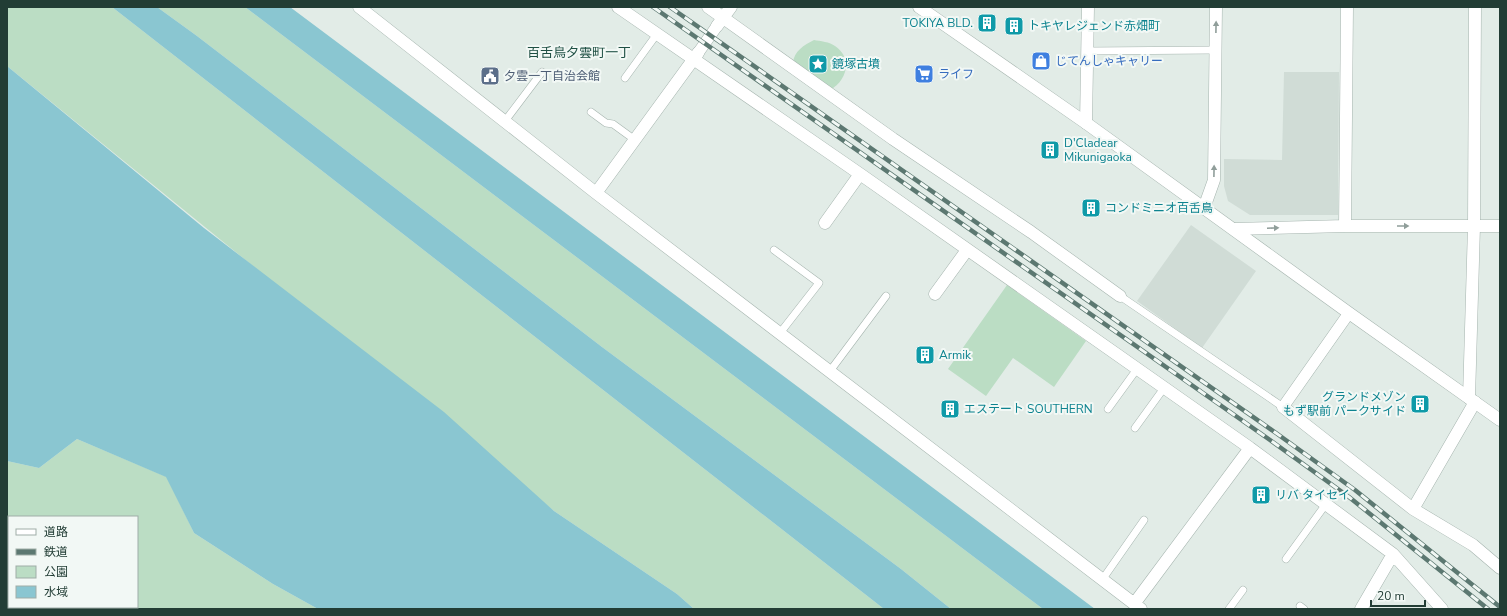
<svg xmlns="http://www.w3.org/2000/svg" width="1507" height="616" font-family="'Nunito Sans','Noto Sans JP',sans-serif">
<rect width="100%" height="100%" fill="#e2ece7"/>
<path fill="#d0dcd6" d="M1284 72H1339L1338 215H1250L1228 201 1224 186V159L1282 160Z
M1191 225 1256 271 1202 348 1137 301Z"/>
<path fill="#bbddc4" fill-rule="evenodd" d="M7 7H112L884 609H694L677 594 554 511 7 66Z
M157 7H245L1043 609H951L901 569 602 347 197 36Z
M814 40C820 41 830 42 835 46 853 58 847 81 830 90L793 63C794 51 804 45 814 40Z
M1007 285 1086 341 1054 387 1013 358 986 396 948 369Z
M77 439 167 477 194 533 273 584 318 609H7V461L39 468ZM9 517H137V607H9Z"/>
<path fill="#8ac6d1" d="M112 7H157L197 36 602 347 901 569 951 609H884Z
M245 7H290L1095 609H1043Z
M7 66 204 228 444 412 554 511 677 594 694 609H318L273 584 194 533 166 477 77 439 39 468 7 461Z"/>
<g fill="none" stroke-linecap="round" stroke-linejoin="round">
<defs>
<path id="service" d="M1087 51 1216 50
M625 78 657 34
M591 112 606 123 613 124 635 140
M505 121 542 72
M774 250 819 283 780 333
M1120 296 1283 407
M830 371 886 296
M1108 409 1137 369
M1135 428 1164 388
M1286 559 1326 504
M1102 580 1144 520
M1300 606 1304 609
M1229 609 1243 590"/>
<path id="pedestrian" d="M698 53 717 26
M1283 407 1349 313"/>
<path id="minor" d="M359 7 596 193 1141 609
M618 7 860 174 1250 448 1393 554 1442 609
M708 7 893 139 1031 232 1120 296
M717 26 731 7
M1086 123 1088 7
M596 193 698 53
M1204 208 1214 180 1216 7
M825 223 860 174
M1345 226 1347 7
M1234 229 1345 226H1500
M935 294 967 250
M1469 398 1474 226 1475 7
M1283 407 1413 509 1473 545 1500 568
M1413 509 1475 402
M1134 604 1250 448
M1361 609 1393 554"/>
<path id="tertiary" d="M919 7 1086 123 1349 313 1500 420"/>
</defs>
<use href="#service" stroke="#a5b4ae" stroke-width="8"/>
<use href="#pedestrian" stroke="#a5b4ae" stroke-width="12"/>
<use href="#minor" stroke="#a5b4ae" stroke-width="13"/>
<use href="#tertiary" stroke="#a5b4ae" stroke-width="13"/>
<use href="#service" stroke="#fff" stroke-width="7"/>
<use href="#pedestrian" stroke="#fff" stroke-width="11"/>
<use href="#minor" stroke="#fff" stroke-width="12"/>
<use href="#tertiary" stroke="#fff" stroke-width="12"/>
<defs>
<path id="rail" d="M653 7 1270 440 1349 497 1488 609
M670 7 1276 433 1355 490 1500 607"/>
</defs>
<use href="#rail" stroke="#5c7871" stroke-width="4.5"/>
<use href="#rail" stroke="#f2f8f5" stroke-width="3" stroke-dasharray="9" stroke-linecap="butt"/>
</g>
<defs><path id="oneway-solid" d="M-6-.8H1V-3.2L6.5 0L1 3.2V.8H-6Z"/></defs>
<g fill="#909e9a">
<use href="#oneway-solid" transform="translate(1216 27) rotate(-89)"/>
<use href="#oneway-solid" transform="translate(1214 171) rotate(-89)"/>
<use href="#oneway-solid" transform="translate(1403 226)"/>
<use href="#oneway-solid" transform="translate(1273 228) rotate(-2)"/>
</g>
<defs>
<symbol id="building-square" viewBox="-11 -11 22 22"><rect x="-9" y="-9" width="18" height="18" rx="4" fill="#0f9aa8" stroke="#f2f8f5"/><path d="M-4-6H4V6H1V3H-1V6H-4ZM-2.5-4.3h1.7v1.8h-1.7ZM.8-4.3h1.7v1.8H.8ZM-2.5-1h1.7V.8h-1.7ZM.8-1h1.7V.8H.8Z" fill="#fff"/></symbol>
<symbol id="shop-square" viewBox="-11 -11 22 22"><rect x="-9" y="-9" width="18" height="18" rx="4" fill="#3f7fe0" stroke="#f2f8f5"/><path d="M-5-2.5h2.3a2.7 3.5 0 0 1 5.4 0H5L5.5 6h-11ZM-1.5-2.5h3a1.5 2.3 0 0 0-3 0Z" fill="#fff"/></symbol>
<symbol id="sight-square" viewBox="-11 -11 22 22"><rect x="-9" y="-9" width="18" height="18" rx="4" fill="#0f9aa8" stroke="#f2f8f5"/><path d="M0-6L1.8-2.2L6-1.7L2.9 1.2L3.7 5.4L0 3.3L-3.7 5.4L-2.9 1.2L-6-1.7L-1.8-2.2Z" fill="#fff"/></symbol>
<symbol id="supermarket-square" viewBox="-11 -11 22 22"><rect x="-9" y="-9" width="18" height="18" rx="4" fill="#3f7fe0" stroke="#f2f8f5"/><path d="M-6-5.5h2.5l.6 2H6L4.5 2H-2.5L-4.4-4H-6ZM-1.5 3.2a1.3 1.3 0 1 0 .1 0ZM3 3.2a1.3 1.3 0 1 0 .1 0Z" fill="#fff"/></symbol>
<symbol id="civic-square" viewBox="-11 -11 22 22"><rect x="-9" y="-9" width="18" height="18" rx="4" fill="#5c6f8a" stroke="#f2f8f5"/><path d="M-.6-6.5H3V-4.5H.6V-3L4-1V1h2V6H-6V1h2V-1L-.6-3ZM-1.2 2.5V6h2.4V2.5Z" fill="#fff"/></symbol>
</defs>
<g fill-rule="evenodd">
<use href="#building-square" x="976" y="12" width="22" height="22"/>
<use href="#building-square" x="1003" y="15" width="22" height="22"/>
<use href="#shop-square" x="1030" y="50" width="22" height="22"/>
<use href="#sight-square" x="807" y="53" width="22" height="22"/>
<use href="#supermarket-square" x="913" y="63" width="22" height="22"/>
<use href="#civic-square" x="479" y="65" width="22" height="22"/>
<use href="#building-square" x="1039" y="139" width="22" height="22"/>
<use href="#building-square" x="1080" y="197" width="22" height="22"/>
<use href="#building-square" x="914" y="344" width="22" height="22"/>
<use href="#building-square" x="1409" y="393" width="22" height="22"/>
<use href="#building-square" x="939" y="398" width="22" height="22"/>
<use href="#building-square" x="1250" y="484" width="22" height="22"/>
</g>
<g text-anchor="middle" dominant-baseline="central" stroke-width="4" stroke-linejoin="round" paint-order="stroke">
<g font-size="12" fill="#0d838f" stroke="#f2f8f5" text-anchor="start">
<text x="973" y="23" text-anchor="end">TOKIYA BLD.</text>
<text x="1028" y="26">トキヤレジェンド赤畑町</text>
<text x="832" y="64">鏡塚古墳</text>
<text x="1064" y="143">D'Cladear<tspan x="1064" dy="14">Mikunigaoka</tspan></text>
<text x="1105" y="208">コンドミニオ百舌鳥</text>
<text x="939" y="355">Armik</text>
<text x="1406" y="397" text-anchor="end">グランドメゾン<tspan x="1406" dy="14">もず駅前 パークサイド</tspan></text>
<text x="964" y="409">エステート SOUTHERN</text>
<text x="1275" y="495">リバ タイセイ</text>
</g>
<g font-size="12" fill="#366cbe" stroke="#f2f8f5" text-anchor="start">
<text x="1055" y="61">じてんしゃキャリー</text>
<text x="938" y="74">ライフ</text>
</g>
<g font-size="12" fill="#4e5e75" stroke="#f2f8f5" text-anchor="start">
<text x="504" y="76">夕雲一丁自治会館</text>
</g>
<g font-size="13" fill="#1e4f43" stroke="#f2f8f5">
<text x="579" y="53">百舌鳥夕雲町一丁</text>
</g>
</g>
<rect width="1507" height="616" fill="none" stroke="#223d35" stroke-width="16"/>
<rect x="8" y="516" width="130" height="92" fill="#f2f8f5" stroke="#9fada8"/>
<rect x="16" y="529" width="20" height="6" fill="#ffffff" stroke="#9fada8"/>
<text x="44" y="536" font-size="12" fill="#223d35">道路</text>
<rect x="16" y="549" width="20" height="6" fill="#5c7871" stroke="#9fada8"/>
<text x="44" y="556" font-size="12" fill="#223d35">鉄道</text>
<rect x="16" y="566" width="20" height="12" fill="#bbddc4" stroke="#9fada8"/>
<text x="44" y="576" font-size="12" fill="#223d35">公園</text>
<rect x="16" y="586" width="20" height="12" fill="#8ac6d1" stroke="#9fada8"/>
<text x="44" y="596" font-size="12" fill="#223d35">水域</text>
<path d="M1371 600v6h54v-6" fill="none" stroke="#223d35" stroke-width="2"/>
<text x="1377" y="600" font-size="12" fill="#223d35" stroke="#f2f8f5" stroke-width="3" paint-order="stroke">20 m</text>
</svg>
